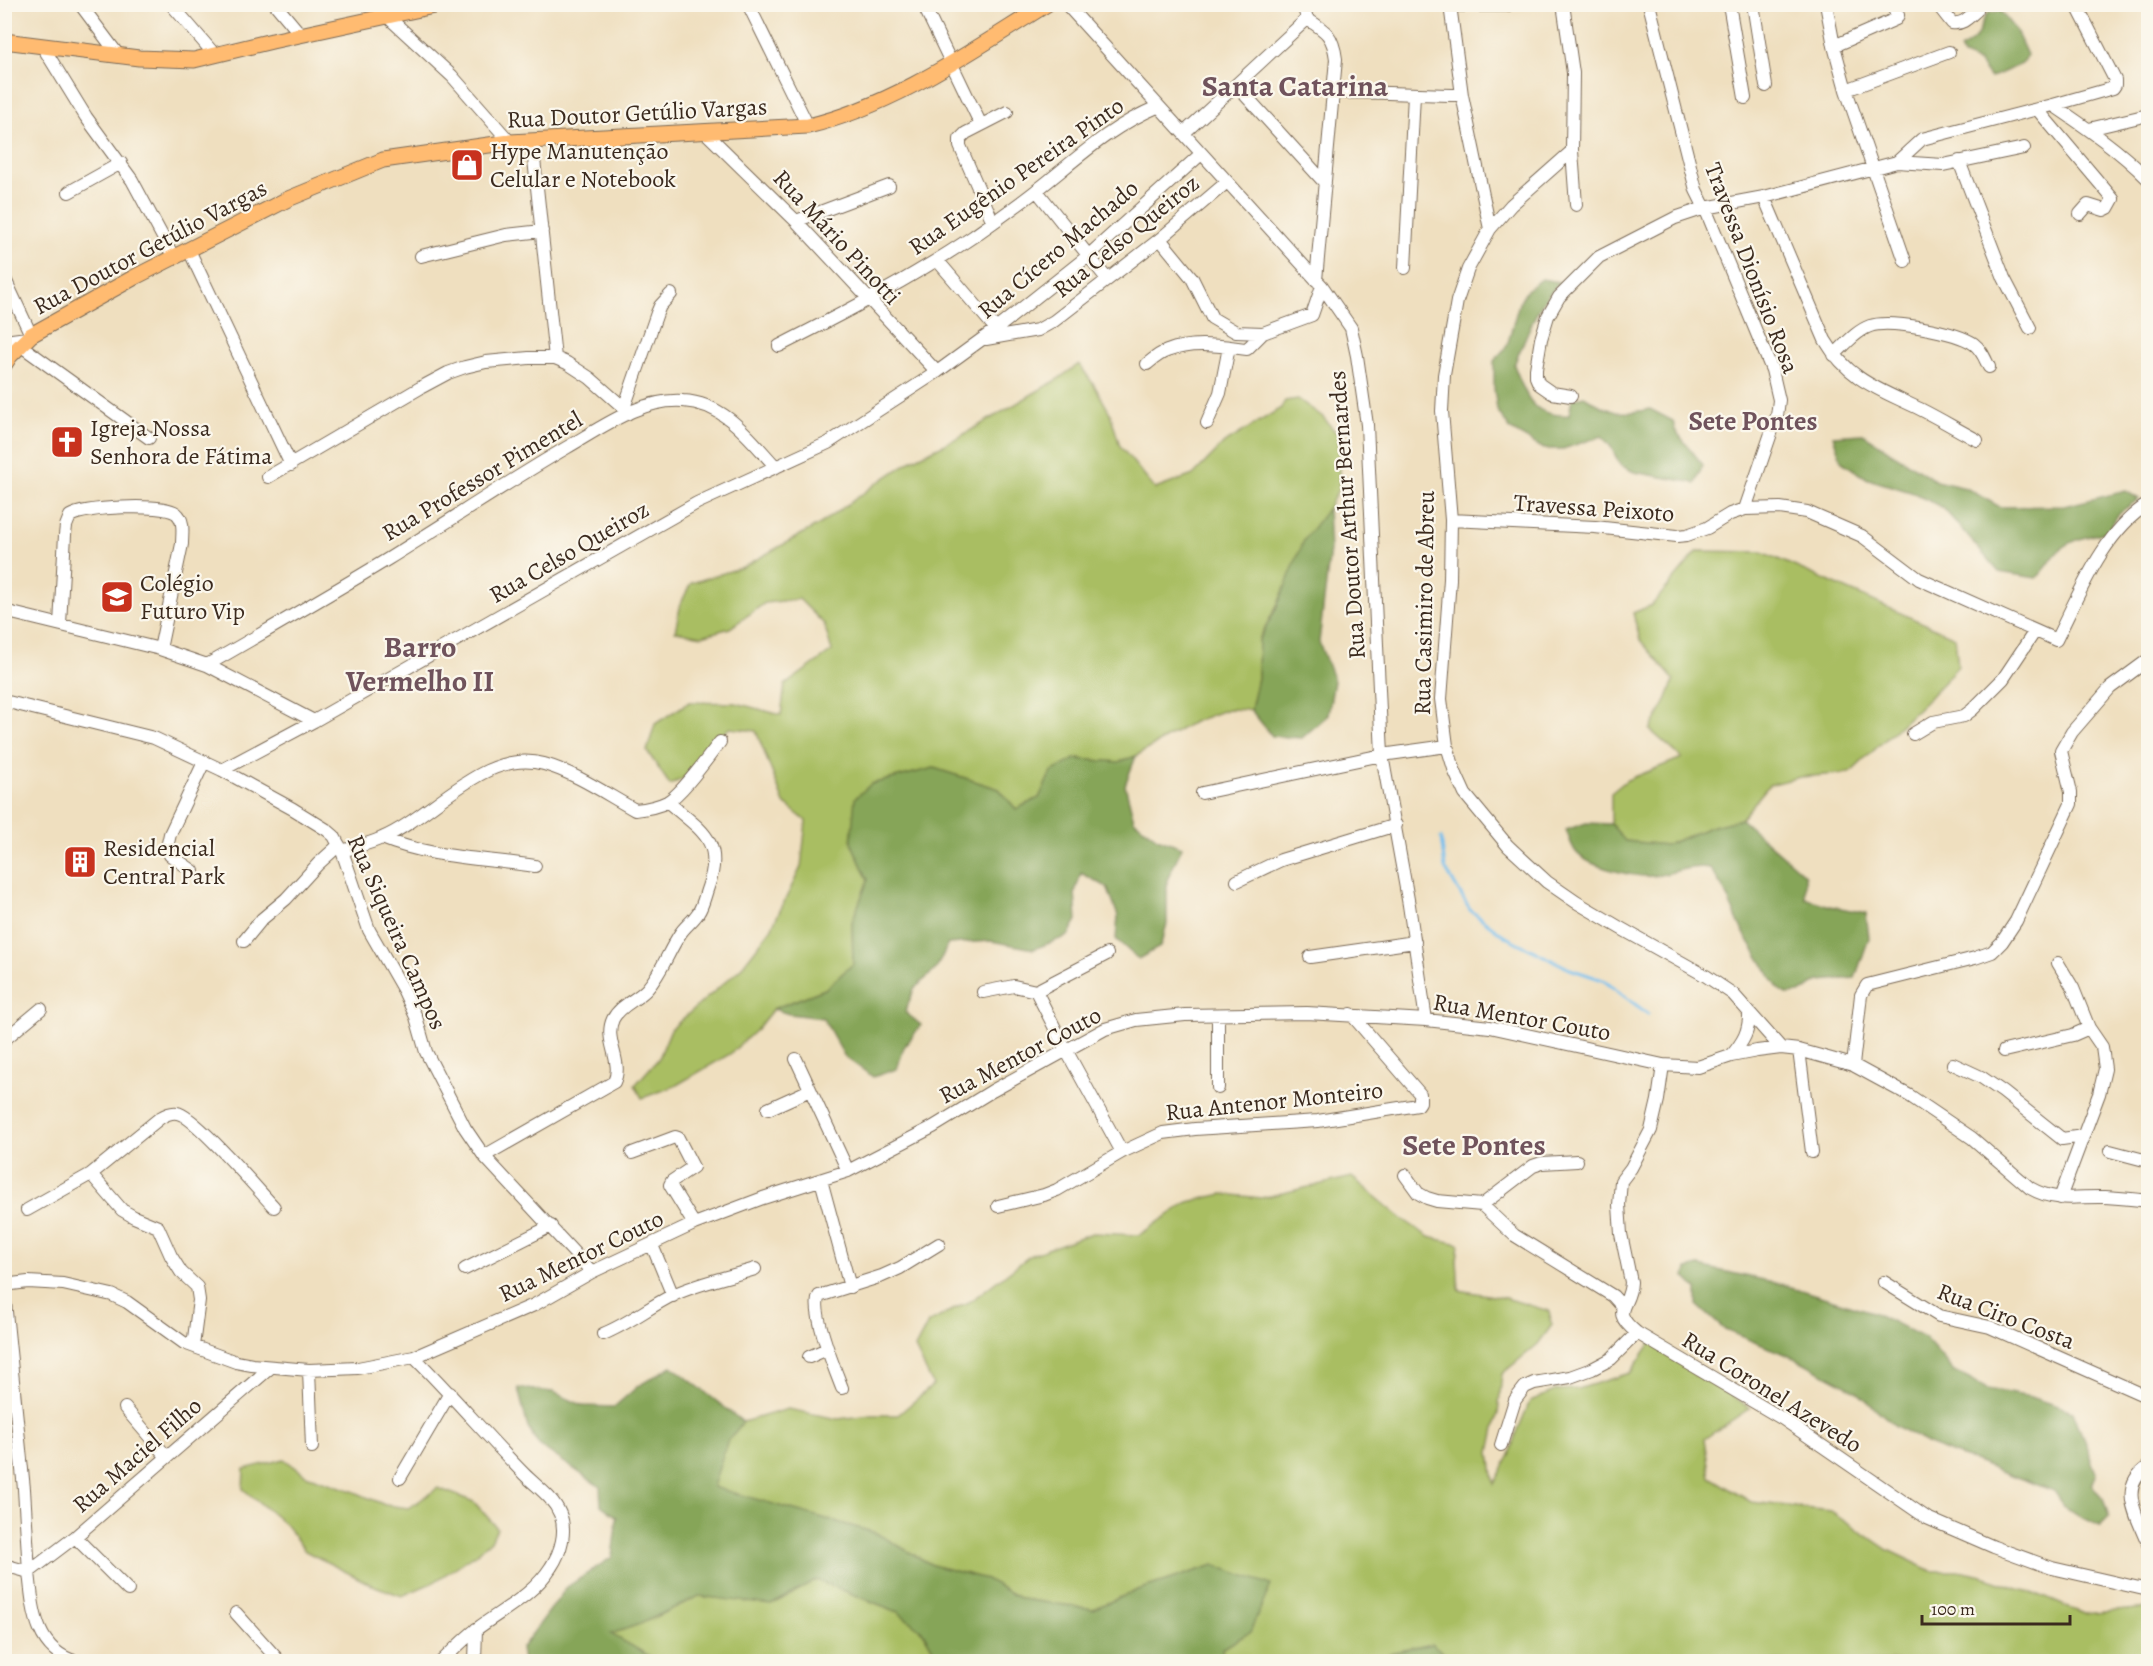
<svg xmlns="http://www.w3.org/2000/svg" width="2153" height="1666" font-family="Alegreya,serif">
<rect width="100%" height="100%" fill="#fbf7ec"/>
<filter id="ink" filterUnits="userSpaceOnUse"><feTurbulence type="fractalNoise" baseFrequency=".0167" numOctaves="2"/><feDisplacementMap in="SourceGraphic" scale="12" xChannelSelector="R" yChannelSelector="G"/><feConvolveMatrix kernelMatrix="1 2 1 2 8 2 1 2 1" color-interpolation-filters="sRGB"/></filter>
<filter id="wash" filterUnits="userSpaceOnUse"><feTurbulence type="fractalNoise" baseFrequency=".008" numOctaves="4" result="noise"/><feDisplacementMap in="SourceGraphic" scale="24" xChannelSelector="R" yChannelSelector="G"/><feGaussianBlur stdDeviation="1.35" result="paint"/><feColorMatrix in="noise" values="0 0 0 0 0 0 0 0 0 0 0 0 0 0 0 0 0 1.4 0 .05"/><feComposite in="paint" operator="in"/></filter>
<g filter="url(#wash)">
<rect width="100%" height="100%" fill="#efdfbf"/>
<path fill="#a9be62" stroke="#727440" stroke-width="1.5" d="M1079 364 1094 385 1110 413 1120 446 1155 489 1193 475 1223 444 1281 408 1285 401 1298 399 1323 417 1339 436V488L1259 639 1258 678 1251 710 1228 709 1193 722 1136 756 1119 762 1075 759 1051 773 1039 798 1016 809 999 789 934 768 871 784 851 842 868 880 852 922 853 964 825 989 773 1009 758 1028 730 1054 675 1086 642 1098 635 1085 659 1058 671 1029 740 969 771 929 801 867 806 821 784 803 756 731 730 728 722 734 694 773 670 785 647 751 655 724 689 702 736 703 781 715 785 685 832 651 824 624 799 599 765 603 730 628 702 636 675 631 681 603 691 583 743 567 820 524 880 481 912 460 961 436 1058 379Z
M1698 551 1762 552 1955 637 1958 666 1929 698 1850 773 1800 777 1769 785 1741 819 1710 827 1666 845 1625 841 1611 824V793L1627 780 1682 758 1650 730 1665 703 1674 680 1640 640 1633 613 1652 605Z
M1352 1177 1401 1218 1429 1237 1459 1244 1457 1260 1459 1290 1505 1298 1549 1311 1552 1325 1538 1344 1502 1374 1498 1414 1490 1452 1494 1484 1510 1455 1515 1437 1530 1401 1557 1390 1578 1389 1630 1373 1653 1340 1750 1408 1704 1439 1710 1477 1751 1502 1831 1511 1888 1550 1932 1571H1959L1983 1576 2039 1595 2084 1614 2148 1608V1661L1455 1662 1432 1644 1390 1653 1383 1661H1224L1222 1649 1250 1632 1214 1565 1138 1590 1093 1609 1021 1599 986 1579 932 1565 876 1533 712 1487 727 1441 743 1422 788 1409 838 1419 872 1415H898L933 1385 915 1348 928 1323 972 1300 1031 1255 1092 1233 1139 1235 1188 1202 1223 1194 1261 1198Z
M284 1459 306 1475 355 1492 385 1505 409 1508 438 1488 474 1502 497 1528 491 1541 477 1553 434 1582 402 1596 372 1585 305 1551 286 1525 243 1489 244 1469Z
M817 1580 898 1612 923 1632 940 1661H658L610 1634 640 1624 699 1596 771 1604Z"/>
<path fill="#86a558" stroke="#60683b" stroke-width="1.5" d="M2000 11 2016 31 2027 55 2022 64 1990 78 1978 62 1963 56 1960 49C1986 35 1974 31 1988 13Z
M1541 279 1560 282C1536 305 1527 335 1514 365 1526 395 1531 418 1569 415L1572 399 1584 396C1611 413 1619 416 1650 409L1673 421 1675 430 1703 465 1695 483 1634 472 1620 465 1611 447 1602 436 1563 449H1544L1511 430 1497 410 1494 388V361L1507 346 1519 303 1527 290Z
M1863 434 1936 481 1966 488 2000 507 2064 506 2126 491 2139 499 2119 513 2107 532C2092 535 2074 539 2061 549 2051 557 2047 570 2036 578L1999 572 1943 508 1914 493 1868 479 1842 462 1833 436Z
M1328 508 1330 550 1319 642 1334 681 1328 715 1302 738 1272 736 1251 710 1258 678 1259 640 1277 607 1304 540Z
M1136 756 1125 785 1134 820 1157 838 1182 847 1167 880V924L1160 947 1138 959 1116 939 1118 916 1107 887 1081 873 1075 892 1077 920 1068 936 1034 949 991 941 948 944 936 969 914 989 905 1012 921 1025 904 1047 897 1069 873 1077 845 1057 823 1018 789 1014 773 1009 825 989 853 964 852 922 868 880 851 842 855 798 871 784 934 768 999 789 1016 809 1039 798 1051 772 1075 759 1119 762Z
M1741 819 1805 875V898L1830 906 1866 913 1869 938 1855 978 1819 981 1800 993 1787 994 1778 988 1742 930 1723 888 1710 868C1688 865 1675 873 1655 876 1636 878 1588 867 1576 852 1571 846 1569 837 1566 830L1586 823 1611 824 1625 841 1666 845 1710 827Z
M1699 1266 1778 1283 1875 1313 1925 1338 1954 1371 1987 1389 2030 1397 2073 1411 2096 1473 2091 1485 2103 1498 2109 1517 2100 1526 2067 1510 2054 1491 1930 1445 1894 1425 1855 1390 1799 1360 1725 1330 1697 1305V1289L1685 1277 1687 1269Z
M672 1366 743 1422 727 1442 713 1487 876 1533 932 1565 986 1579 1021 1599 1093 1609 1138 1590 1214 1565 1271 1585 1250 1632 1222 1649 1224 1661H940L923 1632 898 1612 817 1580 771 1605 699 1596 640 1624 611 1634 658 1661H523L521 1649 567 1587 612 1557 617 1517 601 1505 600 1487 539 1445 528 1428 518 1388 553 1392 584 1406 614 1407 638 1386Z
M1432 1644 1455 1661H1383L1390 1653Z"/>
<g fill="none" stroke-linecap="round" stroke-linejoin="round">
<path stroke="#73beed" stroke-width="3" d="M1441 838 1445 868 1470 910 1506 937 1570 969 1603 980 1648 1014"/>
</g>
</g>
<g filter="url(#ink)">
<g fill="none" stroke-linecap="round" stroke-linejoin="round">
<defs>
<path id="minor" d="M80 4 119 56
M171 4 215 55
M275 4 301 35
M748 4 808 126
M923 4 981 125
M1066 4 1322 286 1351 328 1357 356 1367 425 1382 755 1409 905 1426 1020
M1563 4 1573 73 1572 151 1511 205 1490 229 1468 269 1457 301 1444 375 1442 411 1451 520 1450 579 1441 699 1447 746 1455 772 1465 794 1508 846 1547 882 1576 902 1622 929 1706 976 1733 994 1781 1048
M1649 4 1696 190 1705 208 1772 370 1779 400 1777 416 1745 509
M1729 4 1745 98
M1753 4 1766 86
M1826 4 1834 46 1846 90 1905 261
M1937 4 1952 23C1963 25 1969 17 1977 10
M1450 5 1462 95 1490 229
M4 7 8 4
M388 17 452 76 510 142
M1307 19C1326 31 1333 35 1336 59L1316 280
M1834 46 1896 19 1898 15 1890 4
M43 47 86 117 132 180 174 258
M1236 85 1325 183
M1846 90 1949 52
M1333 93C1376 91 1419 95 1462 95
M2053 105C2087 128 2119 150 2148 179
M2037 109 2113 199 2108 208 2104 210 2088 205 2080 214
M2089 129 2148 115
M705 132 796 221 937 372
M1184 133 1307 19 1303 4
M532 140 555 358
M1572 151 1576 205
M1959 161 2004 278 2030 328
M1897 162 1943 165 2024 148
M1037 191 1107 279
M69 192 121 163
M1764 197 1825 340C1849 381 1881 390 1920 409 1940 419 1958 430 1977 440
M796 221 889 186
M993 222 960 146V139L966 133 1007 112
M1160 239 1192 278 1212 318 1236 332 1263 333 1312 315 1322 286
M189 250 291 465
M421 256 506 235 542 231
M937 260 996 329
M1405 268 1414 95
M4 277 31 335
M986 339 1038 330 1054 321 1160 239 1227 182
M4 345 12 340 27 338
M20 345 149 438
M779 346C846 312 912 278 974 236 995 221 1017 206 1037 190 1078 158 1108 128 1157 107
M1834 355C1845 345 1856 331 1870 326 1890 319 1957 332 1974 344 1982 350 1985 359 1989 367
M1147 364C1153 359 1160 353 1167 351 1193 341 1220 346 1247 349L1263 333
M1571 396 1552 393 1539 384 1536 377V369L1541 339 1548 316 1559 297 1599 257 1675 218 1705 208 1764 197 1897 162 1922 139 2053 105 2113 88 2115 85V80L2076 4
M624 408 657 313 660 306 671 294
M1207 423 1220 393 1229 347
M268 477 420 388 448 373 465 367 486 362 529 358H555L567 363 590 378 624 408 627 414
M1451 520 1595 527 1677 536 1687 535 1707 528 1730 514 1745 509 1780 508 1807 512 1862 536 1919 579 2056 640C2079 595 2103 532 2148 504
M4 611 160 649 207 665 314 721
M60 624 65 535 66 526 70 516C84 507 161 503 176 513 185 520 182 534 182 544L160 649
M207 665C268 630 329 595 388 559 448 522 506 483 566 448 601 428 641 398 683 401 725 403 750 439 776 467
M4 701 154 738 222 770 293 809 327 830 334 836 342 851 369 930 404 991 416 1017 426 1052 465 1128 484 1156 592 1272
M1913 734 1933 722 1964 716 1972 710 2003 679 2035 631
M222 770 314 721 697 503 828 443 937 372 996 329 1088 256 1201 154
M1202 793 1382 755 1447 746
M382 838C430 858 484 858 535 866
M342 851C355 847 369 844 382 838 432 817 485 747 544 764 576 773 606 794 635 810 645 809 657 807 667 802 682 794 708 757 720 742
M193 871 170 855 168 843 170 834 204 762
M1237 881 1281 860 1396 825
M244 941 262 919 286 899 318 864 339 845
M1310 957 1415 942
M2058 963 2073 988 2089 1028 2102 1047 2105 1069 2099 1094 2060 1198
M1036 991 1066 1050 1122 1152
M983 992 1014 986 1036 991 1107 954
M4 1040 41 1009
M1799 1050 1812 1152
M2004 1051 2073 1035 2089 1028
M1731 1056C1743 1042 1750 1031 1749 1011
M796 1059 848 1171
M1953 1064 1981 1077 2003 1092 2062 1139 2083 1136
M1663 1065 1658 1100 1651 1130 1631 1168 1621 1181 1619 1205 1621 1234 1631 1282C1630 1309 1608 1309 1637 1333L1783 1419 1927 1518 1994 1547 2052 1568 2148 1590
M1853 1065 1861 995 1867 985 1975 958 1992 952 2002 942 2016 921 2071 804V792L2061 751 2072 732 2110 688 2148 660
M1218 1088V1016
M768 1109 810 1090
M2110 1151 2148 1161
M632 1153 675 1137 678 1138 693 1167 672 1181 670 1185 694 1224
M484 1156 614 1082C624 1062 603 1040 613 1019 620 1005 637 1000 647 989 662 972 668 952 680 934 685 926 693 921 698 913 703 906 705 895 708 887 725 840 700 830 668 802
M91 1174 122 1210 134 1217 158 1227 171 1256 181 1272 197 1287 199 1300 193 1346
M1405 1175 1418 1193 1427 1198 1437 1201 1482 1205 1514 1235 1613 1296 1622 1306
M821 1180 850 1287
M1482 1205 1533 1166 1542 1163 1577 1161
M998 1206 1044 1195 1057 1190 1122 1152 1163 1133 1195 1129 1318 1121 1418 1105 1420 1102V1094L1351 1014
M27 1210 91 1174 160 1118C165 1115 171 1112 177 1113 194 1115 258 1190 274 1207
M652 1245 673 1296
M465 1269 551 1226
M1884 1282 1939 1316 1990 1327 2148 1397
M4 1285 28 1282 63 1284 112 1295 127 1302 184 1343 236 1362 252 1365 309 1370 358 1368 414 1357 534 1305 592 1272 694 1224 763 1198 848 1171 933 1127 992 1091 1105 1029 1136 1020 1185 1015 1307 1013 1426 1020 1490 1027 1663 1065 1698 1067 1731 1056 1757 1051 1781 1048 1799 1050 1853 1065 1910 1096 1972 1138 2030 1188C2056 1203 2078 1196 2105 1197 2120 1198 2135 1199 2148 1201
M4 1292 24 1489 29 1572
M603 1334C628 1324 649 1307 673 1295 699 1283 728 1277 755 1269
M414 1357C452 1395 487 1436 524 1474 537 1487 553 1497 560 1514 567 1531 561 1552 551 1567 534 1594 504 1609 478 1628 465 1638 453 1650 441 1662
M809 1357 827 1349
M309 1370 312 1447
M842 1388C835 1370 811 1311 819 1296L882 1276 900 1268 939 1244
M125 1408 166 1456
M1501 1445 1515 1400 1525 1387 1534 1383 1570 1377 1592 1369 1611 1359 1637 1333
M2148 1467C2116 1487 2139 1519 2148 1544
M400 1478 450 1393
M75 1537 128 1590
M4 1565 29 1572C33 1609 35 1650 77 1662
M29 1572 75 1537 270 1368
M236 1613 280 1662
M475 1662 476 1629"/>
<path id="major" d="M1445 4H1507
M4 41 139 58 194 60 272 41 443 4
M4 365 10 356 31 335 135 277 288 199 383 160 510 142 808 126C896 105 971 51 1047 4"/>
</defs>
<use href="#minor" stroke="#7a6956" stroke-width="14"/>
<use href="#major" stroke="#7a6956" stroke-width="17"/>
<use href="#minor" stroke="#fff" stroke-width="12"/>
<use href="#major" stroke="#ffbb71" stroke-width="15"/>
</g>
</g>
<defs>
<symbol id="shop-square" viewBox="-11 -11 22 22"><rect x="-9" y="-9" width="18" height="18" rx="4" fill="#c8321e" stroke="#fbf7ec"/><path d="M-5-2.5h2.3a2.7 3.5 0 0 1 5.4 0H5L5.5 6h-11ZM-1.5-2.5h3a1.5 2.3 0 0 0-3 0Z" fill="#fff"/></symbol>
<symbol id="church-square" viewBox="-11 -11 22 22"><rect x="-9" y="-9" width="18" height="18" rx="4" fill="#c8321e" stroke="#fbf7ec"/><path d="M-1.2-6h2.4v3.5h3.3v2.4h-3.3V6h-2.4V-.1h-3.3v-2.4h3.3Z" fill="#fff"/></symbol>
<symbol id="school-square" viewBox="-11 -11 22 22"><rect x="-9" y="-9" width="18" height="18" rx="4" fill="#c8321e" stroke="#fbf7ec"/><path d="M0-5L7-2L0 1L-7-2ZM-4 1L0 2.5L4 1V4Q0 6-4 4Z" fill="#fff"/></symbol>
<symbol id="building-square" viewBox="-11 -11 22 22"><rect x="-9" y="-9" width="18" height="18" rx="4" fill="#c8321e" stroke="#fbf7ec"/><path d="M-4-6H4V6H1V3H-1V6H-4ZM-2.5-4.3h1.7v1.8h-1.7ZM.8-4.3h1.7v1.8H.8ZM-2.5-1h1.7V.8h-1.7ZM.8-1h1.7V.8H.8Z" fill="#fff"/></symbol>
</defs>
<g fill-rule="evenodd">
<use href="#shop-square" x="448" y="146" width="38" height="38"/>
<use href="#church-square" x="48" y="423" width="38" height="38"/>
<use href="#school-square" x="98" y="578" width="38" height="38"/>
<use href="#building-square" x="61" y="843" width="38" height="38"/>
</g>
<g text-anchor="middle" dominant-baseline="central" stroke-width="4.5" stroke-linejoin="round" paint-order="stroke">
<g font-size="24" fill="#3b2a1e" stroke="#fbf7ec">
<text transform="translate(637 113) rotate(-3)">Rua Doutor Getúlio Vargas</text>
<text transform="translate(1016 176) rotate(-35)">Rua Eugênio Pereira Pinto</text>
<text transform="translate(1126 236) rotate(-39)">Rua Celso Queiroz</text>
<text transform="translate(837 237) rotate(47)">Rua Mário Pinotti</text>
<text transform="translate(150 247) rotate(-28)">Rua Doutor Getúlio Vargas</text>
<text transform="translate(1058 249) rotate(-40)">Rua Cícero Machado</text>
<text transform="translate(1752 268) rotate(69)">Travessa Dionísio Rosa</text>
<text transform="translate(482 476) rotate(-31)">Rua Professor Pimentel</text>
<text transform="translate(1594 508) rotate(4)">Travessa Peixoto</text>
<text transform="translate(1347 515) rotate(-94)">Rua Doutor Arthur Bernardes</text>
<text transform="translate(569 552) rotate(-30)">Rua Celso Queiroz</text>
<text transform="translate(1424 603) rotate(-89)">Rua Casimiro de Abreu</text>
<text transform="translate(397 932) rotate(66)">Rua Siqueira Campos</text>
<text transform="translate(1522 1017) rotate(10)">Rua Mentor Couto</text>
<text transform="translate(1020 1055) rotate(-28)">Rua Mentor Couto</text>
<text transform="translate(1274 1101) rotate(-6)">Rua Antenor Monteiro</text>
<text transform="translate(581 1256) rotate(-26)">Rua Mentor Couto</text>
<text transform="translate(2006 1316) rotate(21)">Rua Ciro Costa</text>
<text transform="translate(1772 1392) rotate(32)">Rua Coronel Azevedo</text>
<text transform="translate(137 1455) rotate(-41)">Rua Maciel Filho</text>
</g>
<g font-size="24" fill="#3b2a1e" stroke="#fbf7ec" text-anchor="start">
<text x="490" y="151">Hype Manutenção<tspan x="490" dy="28">Celular e Notebook</tspan></text>
<text x="90" y="428">Igreja Nossa<tspan x="90" dy="28">Senhora de Fátima</tspan></text>
<text x="140" y="583">Colégio<tspan x="140" dy="28">Futuro Vip</tspan></text>
<text x="103" y="848">Residencial<tspan x="103" dy="28">Central Park</tspan></text>
</g>
<g font-size="27" font-weight="bold" fill="#70535c" stroke="#fbf7ec">
<text x="1753" y="421">Sete Pontes</text>
</g>
<g font-size="30" font-weight="bold" fill="#70535c" stroke="#fbf7ec">
<text x="1295" y="86">Santa Catarina</text>
<text x="420" y="647">Barro<tspan x="420" dy="34">Vermelho II</tspan></text>
<text x="1474" y="1145">Sete Pontes</text>
</g>
</g>
<rect width="2153" height="1666" fill="none" stroke="#fbf7ec" stroke-width="24"/>
<path d="M1922 1615v9h148v-9" fill="none" stroke="#3b2a1e" stroke-width="3"/>
<text x="1931" y="1615" font-size="18" fill="#3b2a1e" stroke="#fbf7ec" stroke-width="4.5" paint-order="stroke">100 m</text>
</svg>
